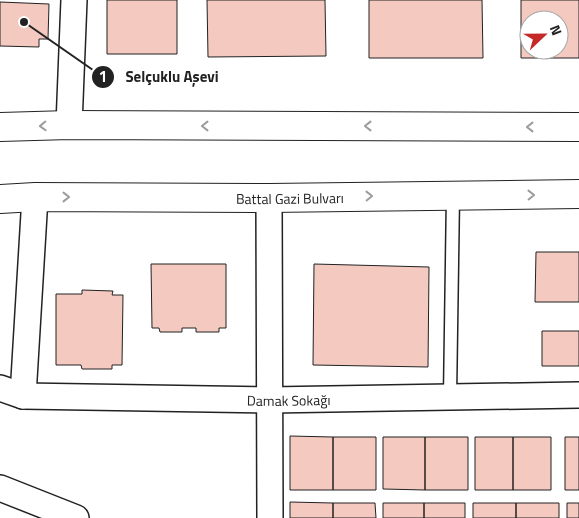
<svg xmlns="http://www.w3.org/2000/svg" width="579" height="518" font-family="'Titillium Web',sans-serif">
<rect width="100%" height="100%" fill="#fff"/>
<path fill="#f3c9c0" stroke="#222" fill-rule="evenodd" d="M107 0H177V54H107Z
M207 0H325L326 56 208 57Z
M369 0H482L483 58H369Z
M521 0H579V58H521ZM529 20H559V50H529Z
M0 2 49 4 48 39H39V47L0 46Z
M536 252H579V302H535Z
M151 264H226V328H219V332H196V328H182V332H160L159 328H152Z
M314 264 429 267 428 367 313 365Z
M82 290 113 291 112 295H123L122 365H112V369H82L81 365H56V294H82Z
M542 331H579V366H542Z
M290 436 333 437V490H290Z
M333 437H376V490H333Z
M383 437H425V490L383 489Z
M425 437H468V490H425Z
M475 437H513V490H475Z
M513 437H551V490H513Z
M565 437H579V490H565Z
M290 502 333 503V518H290Z
M333 503H375L376 518H333Z
M383 503H424V518H383Z
M424 503H465V518H424Z
M473 503H516V518H473Z
M516 503H559V518H516Z
M567 503H579V518H567Z"/>
<g fill="none" stroke-linecap="round" stroke-linejoin="round">
<defs>
<path id="service" d="M450 397 453 195"/>
<g id="minor">
<path d="M69 125 74 0"/>
<path d="M269 198 270 518"/>
<path id="s1" d="M0 388 23 396 270 400 579 395"/>
<path d="M23 396 35 197"/>
<path d="M0 488 76 518"/>
</g>
<g id="primary">
<path d="M0 127 69 125 579 127"/>
<path id="s2" d="M0 199 35 197 269 198 579 194"/>
</g>
</defs>
<use href="#service" stroke="#222" stroke-width="15"/>
<use href="#minor" stroke="#222" stroke-width="28"/>
<use href="#primary" stroke="#222" stroke-width="30"/>
<use href="#service" stroke="#fff" stroke-width="12"/>
<use href="#minor" stroke="#fff" stroke-width="25"/>
<use href="#primary" stroke="#fff" stroke-width="28"/>
</g>
<defs><path id="oneway-chevron" d="M-2-3.5L2.5 0L-2 3.5" fill="none" stroke-width="1.6" stroke-linecap="round" stroke-linejoin="round" transform="scale(1.25)"/></defs>
<g stroke="#9c9c9c">
<use href="#oneway-chevron" transform="translate(43 126) rotate(178)"/>
<use href="#oneway-chevron" transform="translate(205 126) rotate(-180)"/>
<use href="#oneway-chevron" transform="translate(368 126) rotate(-180)"/>
<use href="#oneway-chevron" transform="translate(530 127) rotate(-180)"/>
<use href="#oneway-chevron" transform="translate(531 195) rotate(-1)"/>
<use href="#oneway-chevron" transform="translate(369 196) rotate(-1)"/>
<use href="#oneway-chevron" transform="translate(66 197)"/>
</g>
<g text-anchor="middle" dominant-baseline="central" stroke-width="4" stroke-linejoin="round" paint-order="stroke">
<g font-size="14" fill="#222" stroke="#fff">
<text stroke="none"><textPath href="#s2" startOffset="290">Battal Gazi Bulvarı</textPath></text>
<text stroke="none"><textPath href="#s1" startOffset="290">Damak Sokağı</textPath></text>
</g>
</g>
<path fill="none" stroke="#222" stroke-width="2" d="M24 22L103 77"/>
<g fill="#222" stroke="#fff" stroke-width="2">
<circle cx="24" cy="22" r="5"/>
<circle cx="103" cy="77" r="12"/>
</g>
<g font-size="15" text-anchor="middle" font-weight="bold" fill="#fff">
<text x="103" y="82">1</text>
</g>
<g font-size="15" text-anchor="middle" font-weight="bold" fill="#222" stroke="#fff" stroke-width="4" stroke-linejoin="round" paint-order="stroke">
<text x="172" y="82">Selçuklu Aşevi</text>
</g>
<g transform="translate(544 35) rotate(68)"><circle r="24" fill="#ffffff" stroke="#a7a7a7"/>
<path d="M0-4L9 19L0 12L-9 19Z" fill="#c62828"/>
<text y="-8" font-size="14" font-weight="bold" text-anchor="middle" fill="#222222">N</text>
</g>
</svg>
